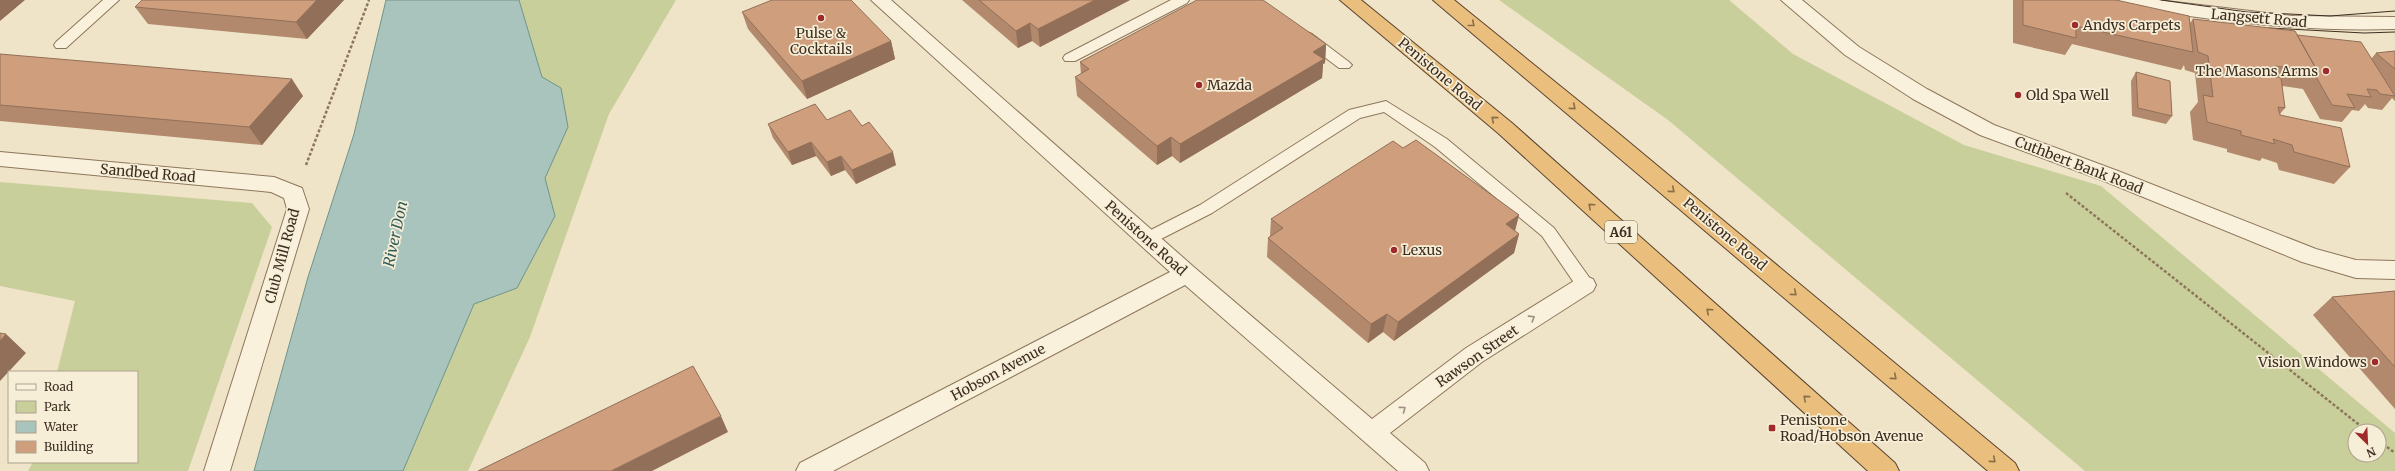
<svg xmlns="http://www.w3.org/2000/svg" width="2395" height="471" font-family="Merriweather,serif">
<rect width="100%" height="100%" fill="#f0e4c8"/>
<path fill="#c9cf9b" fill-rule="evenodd" d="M519 0H676L609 114 530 337 468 471H403L474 304 517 288 555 216 545 178 568 127 561 88 542 78Z
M1499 0H1729L1793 54 1964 145 2101 186 2395 433V471H2085L1668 120ZM2355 431H2379V455H2355Z
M0 182 252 203 272 227 188 471H28L33 462H137V372H57L75 301 0 286Z"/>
<path fill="#a9c4bc" stroke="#6f938a" d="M386 0H519L542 77 561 88 568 127 545 178 555 216 517 288 474 304 403 471H254L308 277 354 134Z"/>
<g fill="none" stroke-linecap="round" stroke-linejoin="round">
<defs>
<path id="service" d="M103 0H119L66 48H56L54 45 56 42Z
M1171 0H1189L1187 3 1075 61H1065L1063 58 1065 55Z
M1307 32 1312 34 1349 62 1352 65 1349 68H1339L1302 40 1300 37Z
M1386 101 1447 139 1554 228 1591 280 1594 285 1591 290 1585 292 1579 290 1542 236 1435 147 1384 112 1360 118 1212 213 1153 243 1147 245 1141 243 1138 239 1141 235 1200 205 1349 110Z"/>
<path id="minor" d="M871 0H891L1195 268 1372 419 1466 348 1577 279 1585 276 1593 279 1596 285 1593 291 1482 362 1390 433 1425 463 1429 471H1398L1185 285 833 471H796L800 463 1170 272Z
M1781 0H1802L1859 47 1927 89 1994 125 2118 171 2316 249 2356 260 2395 261V279L2356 278 2302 262 2104 181 1980 135 1913 99 1845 55Z
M0 152 274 177 302 188 309 209 230 471H204L287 209 284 198 271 192 0 166Z"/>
<path id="tertiary" d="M2115 0H2158L2293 16 2395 17V29C2303 32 2214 21 2124 6L2117 4Z"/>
<path id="trunk" d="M1340 0H1361L1512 123 1895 463 1899 471H1868L1498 133Z
M1433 0H1454L1612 128 2015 463 2019 471H1988Z"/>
</defs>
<use href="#service" stroke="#8d765c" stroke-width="2"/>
<use href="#minor" stroke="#8d765c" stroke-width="2"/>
<use href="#tertiary" stroke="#8d765c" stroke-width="2"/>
<use href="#trunk" stroke="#5b4430" stroke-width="2"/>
<path stroke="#8d765c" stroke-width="2.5" stroke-dasharray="3 2" stroke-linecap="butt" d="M306 165 369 0
M2066 193 2367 431
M2379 441 2395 453"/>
<use href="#service" fill="#faf1dc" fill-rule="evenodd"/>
<use href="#minor" fill="#faf1dc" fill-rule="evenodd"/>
<use href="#tertiary" fill="#faf1dc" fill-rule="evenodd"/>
<use href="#trunk" fill="#eabe7c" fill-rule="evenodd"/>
<path stroke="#3d2e20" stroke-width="1" d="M2161 0 2247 12 2330 16 2395 11
M2269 28 2364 33 2395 32"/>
</g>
<path fill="#b2896c" d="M344 0 307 39 148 24 135 7Z
M962 0H1130L1040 47 1032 41 1018 48Z
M2013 0H2116L2190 23 2193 19 2297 35 2371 59 2376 53 2395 51V101L2392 98 2382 110 2368 108 2365 104 2359 111 2352 110 2342 122 2320 119 2303 89 2282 86 2285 108 2280 114V115L2350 167 2334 184 2279 170 2277 163 2262 158 2260 161 2227 152V149L2193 140 2190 112 2198 102 2195 73 2185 70 2184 65 2181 70 2072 44 2065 55 2013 43Z
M742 12 891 41 895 59 807 99 748 29Z
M1326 44 1325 63 1323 64 1322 78 1180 163 1172 156 1157 165 1077 96 1075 77 1081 74 1080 62Z
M0 54 303 96 262 145 0 121Z
M2136 72 2172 116 2166 124 2132 116 2131 81Z
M827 120 862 126 896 165 856 184 845 170 831 176 816 156 792 165 773 138 768 124Z
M1403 148 1519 215 1515 231 1519 234 1514 253 1394 341 1383 332 1368 343 1267 257 1268 238 1270 236 1271 219Z
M2395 291V409L2313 315 2332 297Z"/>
<path fill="#916f58" d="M0 0H25L0 21Z
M317 0H344L307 39 296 22Z
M1095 0H1130L1040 47 1038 29Z
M1030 23 1032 41 1018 48 1016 31Z
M891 41 895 59 807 99 802 81Z
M1326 44 1325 63 1323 64 1322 78 1180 163V144L1313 52Z
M292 79 303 96 262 145 249 127Z
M1171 137 1172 156 1157 165V146Z
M811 142 816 156 792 165 788 152Z
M893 152 896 165 856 184 852 170Z
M841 156 845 170 831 176 827 162Z
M1519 215 1514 234 1506 224Z
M1519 234 1514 253 1394 341 1398 322Z
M1387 314 1383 332 1368 343 1371 324Z
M6 334 26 353 0 381V341Z
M721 416 728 432 652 471H611Z"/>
<path fill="#cf9f7d" stroke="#916f58" d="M142 0H317L296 22 135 7Z
M772 0H851L891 41 802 81 742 12Z
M979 0H1095L1038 29 1030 23 1016 31Z
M1197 0H1263L1326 44 1313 52 1324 59 1180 144 1171 137 1157 146 1075 77 1089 69 1080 62Z
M2023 0H2116L2189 16 2193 52 2076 26V38L2023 25Z
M2193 19 2295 31 2318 72 2275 66 2274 76 2281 78 2285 108 2278 107 2280 115 2341 128 2350 167 2294 152 2292 145 2273 139 2275 144 2241 135V131L2207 122 2203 95 2213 97 2208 56 2198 52Z
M2297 35 2361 42 2395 96 2380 94 2377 90 2367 89 2371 97 2347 94 2355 108 2332 105 2315 75 2318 72Z
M2395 51V69L2376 53Z
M0 54 292 79 249 127 0 105Z
M2136 72 2170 81 2172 116 2138 108Z
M815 104 827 120 850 110 862 126 869 122 893 152 852 170 841 156 827 162 811 142 788 152 768 124Z
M1416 140 1519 215 1506 224 1519 234 1398 322 1387 314 1371 324 1268 238 1283 228 1271 219 1393 141 1403 148Z
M2395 291V367L2332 297Z
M0 333 6 334 0 341Z
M693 366 721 416 611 471H478Z"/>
<defs><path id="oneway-chevron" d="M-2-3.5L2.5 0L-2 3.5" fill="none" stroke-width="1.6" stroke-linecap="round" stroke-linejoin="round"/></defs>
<g stroke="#8b6f49">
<use href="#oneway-chevron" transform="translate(1472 24) rotate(39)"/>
<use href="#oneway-chevron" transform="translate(1573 107) rotate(40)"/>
<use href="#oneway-chevron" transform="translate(1494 119) rotate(-140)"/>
<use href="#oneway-chevron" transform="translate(1672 190) rotate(40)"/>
<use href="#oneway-chevron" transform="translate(1591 206) rotate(-138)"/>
<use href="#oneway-chevron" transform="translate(1794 293) rotate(40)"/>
<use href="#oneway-chevron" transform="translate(1709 311) rotate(-138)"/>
<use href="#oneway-chevron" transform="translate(1894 377) rotate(40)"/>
<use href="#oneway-chevron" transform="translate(1806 398) rotate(-139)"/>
<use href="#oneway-chevron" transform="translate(1993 460) rotate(40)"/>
</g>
<g stroke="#9c907e">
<use href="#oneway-chevron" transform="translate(1532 318) rotate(-32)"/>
<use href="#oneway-chevron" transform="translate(1403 409) rotate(-37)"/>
</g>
<g fill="#9e2a2b" stroke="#f7eed8" stroke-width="1.5">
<circle cx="821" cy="18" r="4"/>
<circle cx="2075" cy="25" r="4"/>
<circle cx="2326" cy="71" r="4"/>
<circle cx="1199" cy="85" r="4"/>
<circle cx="2018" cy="95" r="4"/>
<circle cx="1394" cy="250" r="4"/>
<circle cx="2375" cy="362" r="4"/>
<rect x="1768" y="424" width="8" height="8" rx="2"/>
</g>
<g text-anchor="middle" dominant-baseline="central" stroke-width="3.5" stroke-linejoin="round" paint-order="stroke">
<rect fill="#f7eed8" stroke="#756857" stroke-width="1" x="1605" y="221" width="32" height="22" rx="3"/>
<g font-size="13" font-weight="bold" fill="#3d2e20">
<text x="1621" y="232">A61</text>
</g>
<g font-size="14" fill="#3d2e20" stroke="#f7eed8">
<text transform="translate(2259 18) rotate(5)">Langsett Road</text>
<text transform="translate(1440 74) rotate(40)">Penistone Road</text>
<text transform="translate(2079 165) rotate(21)">Cuthbert Bank Road</text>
<text transform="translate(148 173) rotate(5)">Sandbed Road</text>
<text transform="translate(1725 234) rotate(40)">Penistone Road</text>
<text transform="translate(1146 238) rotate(42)">Penistone Road</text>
<text transform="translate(282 256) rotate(-75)">Club Mill Road</text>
<text transform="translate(1477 356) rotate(-35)">Rawson Street</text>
<text transform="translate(998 372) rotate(-28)">Hobson Avenue</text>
</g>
<g font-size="14" fill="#3d2e20" stroke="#f7eed8" text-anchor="start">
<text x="2083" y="25">Andys Carpets</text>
<text x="821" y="33" text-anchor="middle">Pulse &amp;<tspan x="821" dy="16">Cocktails</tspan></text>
<text x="2318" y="71" text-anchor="end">The Masons Arms</text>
<text x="1207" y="85">Mazda</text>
<text x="2026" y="95">Old Spa Well</text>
<text x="1402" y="250">Lexus</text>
<text x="2367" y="362" text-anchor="end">Vision Windows</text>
<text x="1780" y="420">Penistone<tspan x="1780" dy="16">Road/Hobson Avenue</tspan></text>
</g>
<g font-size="15" font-style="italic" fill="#2f5d5a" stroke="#f7eed8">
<text transform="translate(395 234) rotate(-78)">River Don</text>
</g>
</g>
<rect x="8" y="371" width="130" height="92" fill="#f7eed8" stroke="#ada18e"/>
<rect x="16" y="384" width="20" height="6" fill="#faf1dc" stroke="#ada18e"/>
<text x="44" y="391" font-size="12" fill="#3d2e20">Road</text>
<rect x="16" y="401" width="20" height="12" fill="#c9cf9b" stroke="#ada18e"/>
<text x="44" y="411" font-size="12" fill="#3d2e20">Park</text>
<rect x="16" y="421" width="20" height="12" fill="#a9c4bc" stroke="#ada18e"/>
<text x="44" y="431" font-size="12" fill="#3d2e20">Water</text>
<rect x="16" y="441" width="20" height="12" fill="#cf9f7d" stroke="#ada18e"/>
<text x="44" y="451" font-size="12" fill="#3d2e20">Building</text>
<g transform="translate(2367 443) rotate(156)"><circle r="19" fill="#f7eed8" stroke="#ada18e"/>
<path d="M0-3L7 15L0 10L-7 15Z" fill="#9e2a2b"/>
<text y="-6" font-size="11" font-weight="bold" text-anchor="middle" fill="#3d2e20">N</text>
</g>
</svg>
